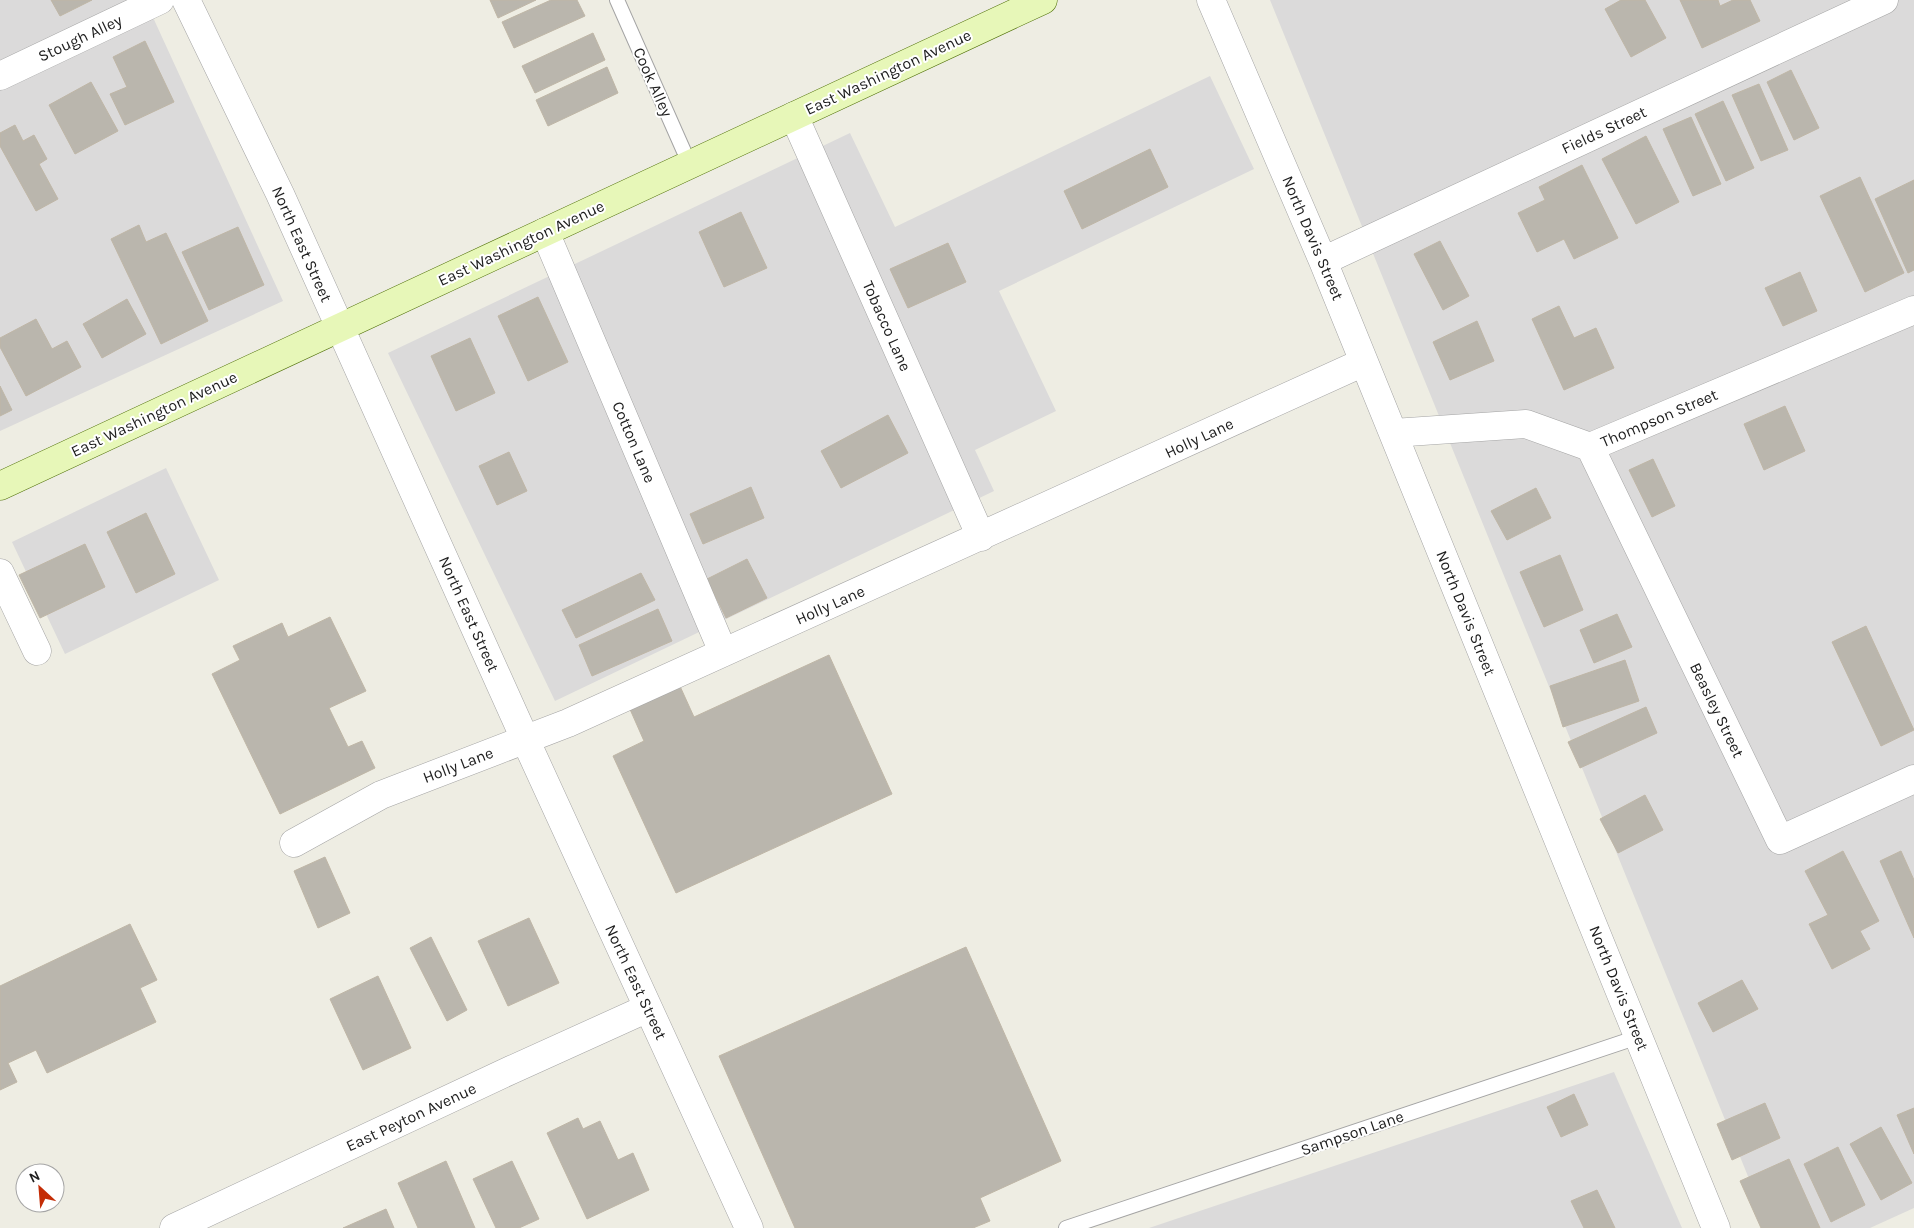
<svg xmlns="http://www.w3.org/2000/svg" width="1914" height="1228" font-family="Karla,sans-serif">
<rect width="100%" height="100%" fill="#eeede3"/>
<path fill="#dbdada" d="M0 0H145L283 301 0 431Z
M1270 0H1914V1208L1870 1228H1769Z
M1210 76 1254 169 999 291 1056 411 975 450 994 491 555 701 388 353 850 133 895 227Z
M166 468 219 580 65 654 12 542Z
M1614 1072 1682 1228H1149Z"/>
<path fill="#bab6ad" stroke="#bfb6a6" d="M51 0H92L60 16Z
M490 0H536L498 18Z
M551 0H577L585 16 514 48 502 22Z
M1621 0H1645L1666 38 1631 57 1605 9Z
M1680 0H1718L1720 6 1733 0H1750L1760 21 1702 48Z
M593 33 605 60 535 93 522 66Z
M145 41 174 102 125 125 110 94 127 87 113 57Z
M607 67 618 93 548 126 536 100Z
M1791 70 1819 128 1794 140 1767 82Z
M91 82 118 131 75 154 49 105Z
M1759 84 1788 150 1761 161 1732 95Z
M1723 101 1754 168 1726 181 1695 114Z
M1691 117 1721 184 1693 196 1663 129Z
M15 125 23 141 34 135 47 159 39 164 58 199 36 211 0 146V133Z
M1646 136 1679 202 1636 224 1602 159Z
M1150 149 1168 187 1082 229 1064 191Z
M1582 165 1618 238 1574 259 1564 239 1537 252 1518 213 1545 200 1539 187Z
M1860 177 1904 273 1865 292 1820 196Z
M1914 180V270L1908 273 1875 199Z
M741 212 767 268 724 287 699 232Z
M139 225 146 242 166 233 208 321 161 344 111 239Z
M238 227 264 285 209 310 182 252Z
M1440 241 1469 296 1443 310 1414 254Z
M948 243 966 282 908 308 890 269Z
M1800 272 1817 311 1783 326 1765 288Z
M538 297 568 362 528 381 498 316Z
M127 299 146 334 102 358 83 324Z
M1559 306 1574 338 1596 328 1614 368 1564 390 1532 319Z
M36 319 52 349 67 341 81 367 26 396 0 347V338Z
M1477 321 1494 361 1450 380 1433 342Z
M470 338 495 393 456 411 431 356Z
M0 386 12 410 0 416Z
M1785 406 1805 451 1764 470 1744 424Z
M888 415 908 453 841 488 821 451Z
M509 452 527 491 497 505 479 466Z
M1653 459 1675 506 1652 517 1629 470Z
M751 487 764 518 703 544 690 514Z
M1536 488 1551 518 1507 540 1491 511Z
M146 513 175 574 136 593 107 532Z
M85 544 105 587 40 618 19 575Z
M1560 555 1583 610 1544 627 1520 572Z
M747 559 767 598 726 618 707 579Z
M641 573 655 600 576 638 562 610Z
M658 609 672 641 592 676 579 645Z
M1617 614 1632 647 1594 663 1580 630Z
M330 617 366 691 329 708 348 747 362 741 375 768 280 814 212 674 240 660 233 646 282 623 288 637Z
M1866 626 1914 730 1881 746 1832 642Z
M829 655 892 794 676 893 613 756 644 741 629 707 679 684 694 717Z
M1625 660 1639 701 1563 727 1550 686Z
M1646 707 1657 733 1580 768 1568 742Z
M1645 795 1663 830 1618 853 1600 819Z
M1843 851 1879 921 1860 931 1870 949 1832 969 1809 924 1828 915 1805 871Z
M1901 851 1914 880V938L1880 861Z
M325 857 350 913 318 928 294 871Z
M529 918 559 983 508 1006 478 941Z
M130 924 157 980 140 988 156 1022 47 1073 36 1050 8 1063 17 1082 0 1090V986Z
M431 937 467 1010 447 1021 410 948Z
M966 947 1061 1161 980 1198 990 1221 973 1228H795L719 1056Z
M378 976 411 1048 363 1070 330 999Z
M1742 980 1758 1009 1713 1032 1698 1003Z
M1574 1094 1588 1125 1561 1137 1547 1107Z
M1765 1103 1780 1138 1732 1160 1717 1124Z
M1914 1108V1154L1897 1115Z
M578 1118 583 1129 600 1121 618 1160 633 1153 649 1190 587 1219 547 1133Z
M1881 1127 1912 1183 1881 1200 1850 1144Z
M1838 1147 1865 1205 1831 1222 1804 1164Z
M1789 1159 1820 1228H1761L1740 1181Z
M446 1161 475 1228H418L398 1183Z
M512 1161 539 1219 519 1228H496L473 1179Z
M1597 1190 1615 1228H1584L1571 1201Z
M386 1209 394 1228H343Z"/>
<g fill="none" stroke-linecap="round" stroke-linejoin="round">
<defs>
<path id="lane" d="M617 0 690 165
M1066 1228 1638 1037"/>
<path id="street" d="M186 0 280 194 525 739 749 1228
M1211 0 1323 261 1716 1228
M0 76 160 0
M794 116 981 537
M545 232 723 652
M1323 261 1884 0
M1393 433 1526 424 1590 447 1914 310
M1590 447 1780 840 1914 779
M0 573 37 651
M294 843 381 795 568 723 1364 362
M174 1228 511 1070 648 1008"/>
<path id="secondary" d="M0 486 1043 0"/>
</defs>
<use href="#lane" stroke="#a4a4a4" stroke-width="16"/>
<use href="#street" stroke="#a4a4a4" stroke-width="29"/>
<use href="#secondary" stroke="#507008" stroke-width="29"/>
<use href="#lane" stroke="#fff" stroke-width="14"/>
<use href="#street" stroke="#fff" stroke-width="28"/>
<use href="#secondary" stroke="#e7f7b8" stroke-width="28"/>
</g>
<g text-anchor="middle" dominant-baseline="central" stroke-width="4" stroke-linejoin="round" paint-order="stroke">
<g font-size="16" fill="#1d1d1d" stroke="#fff">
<text transform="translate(80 38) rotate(-25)">Stough Alley</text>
<text transform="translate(888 72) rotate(-25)">East Washington Avenue</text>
<text transform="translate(653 82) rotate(66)">Cook Alley</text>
<text transform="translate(1604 130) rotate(-25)">Fields Street</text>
<text transform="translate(1313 238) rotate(67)">North Davis Street</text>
<text transform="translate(521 243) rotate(-25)">East Washington Avenue</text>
<text transform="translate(302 244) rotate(66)">North East Street</text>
<text transform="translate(887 326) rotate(66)">Tobacco Lane</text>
<text transform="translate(154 414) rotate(-25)">East Washington Avenue</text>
<text transform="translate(1659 418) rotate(-23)">Thompson Street</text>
<text transform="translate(1199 438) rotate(-25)">Holly Lane</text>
<text transform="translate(634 442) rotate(67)">Cotton Lane</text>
<text transform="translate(830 605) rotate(-24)">Holly Lane</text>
<text transform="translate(1466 613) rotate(68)">North Davis Street</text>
<text transform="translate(469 614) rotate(66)">North East Street</text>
<text transform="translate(1717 710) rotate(64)">Beasley Street</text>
<text transform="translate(458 765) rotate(-21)">Holly Lane</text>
<text transform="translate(636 982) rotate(65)">North East Street</text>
<text transform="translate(1619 988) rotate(68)">North Davis Street</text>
<text transform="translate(411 1117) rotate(-25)">East Peyton Avenue</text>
<text transform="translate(1352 1133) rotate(-19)">Sampson Lane</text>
</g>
</g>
<g transform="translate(40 1188) rotate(334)"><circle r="24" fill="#ffffff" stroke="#a5a5a5"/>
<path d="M0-4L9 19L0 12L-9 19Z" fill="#c42d06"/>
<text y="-8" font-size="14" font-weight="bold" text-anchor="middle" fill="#1d1d1d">N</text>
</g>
</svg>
